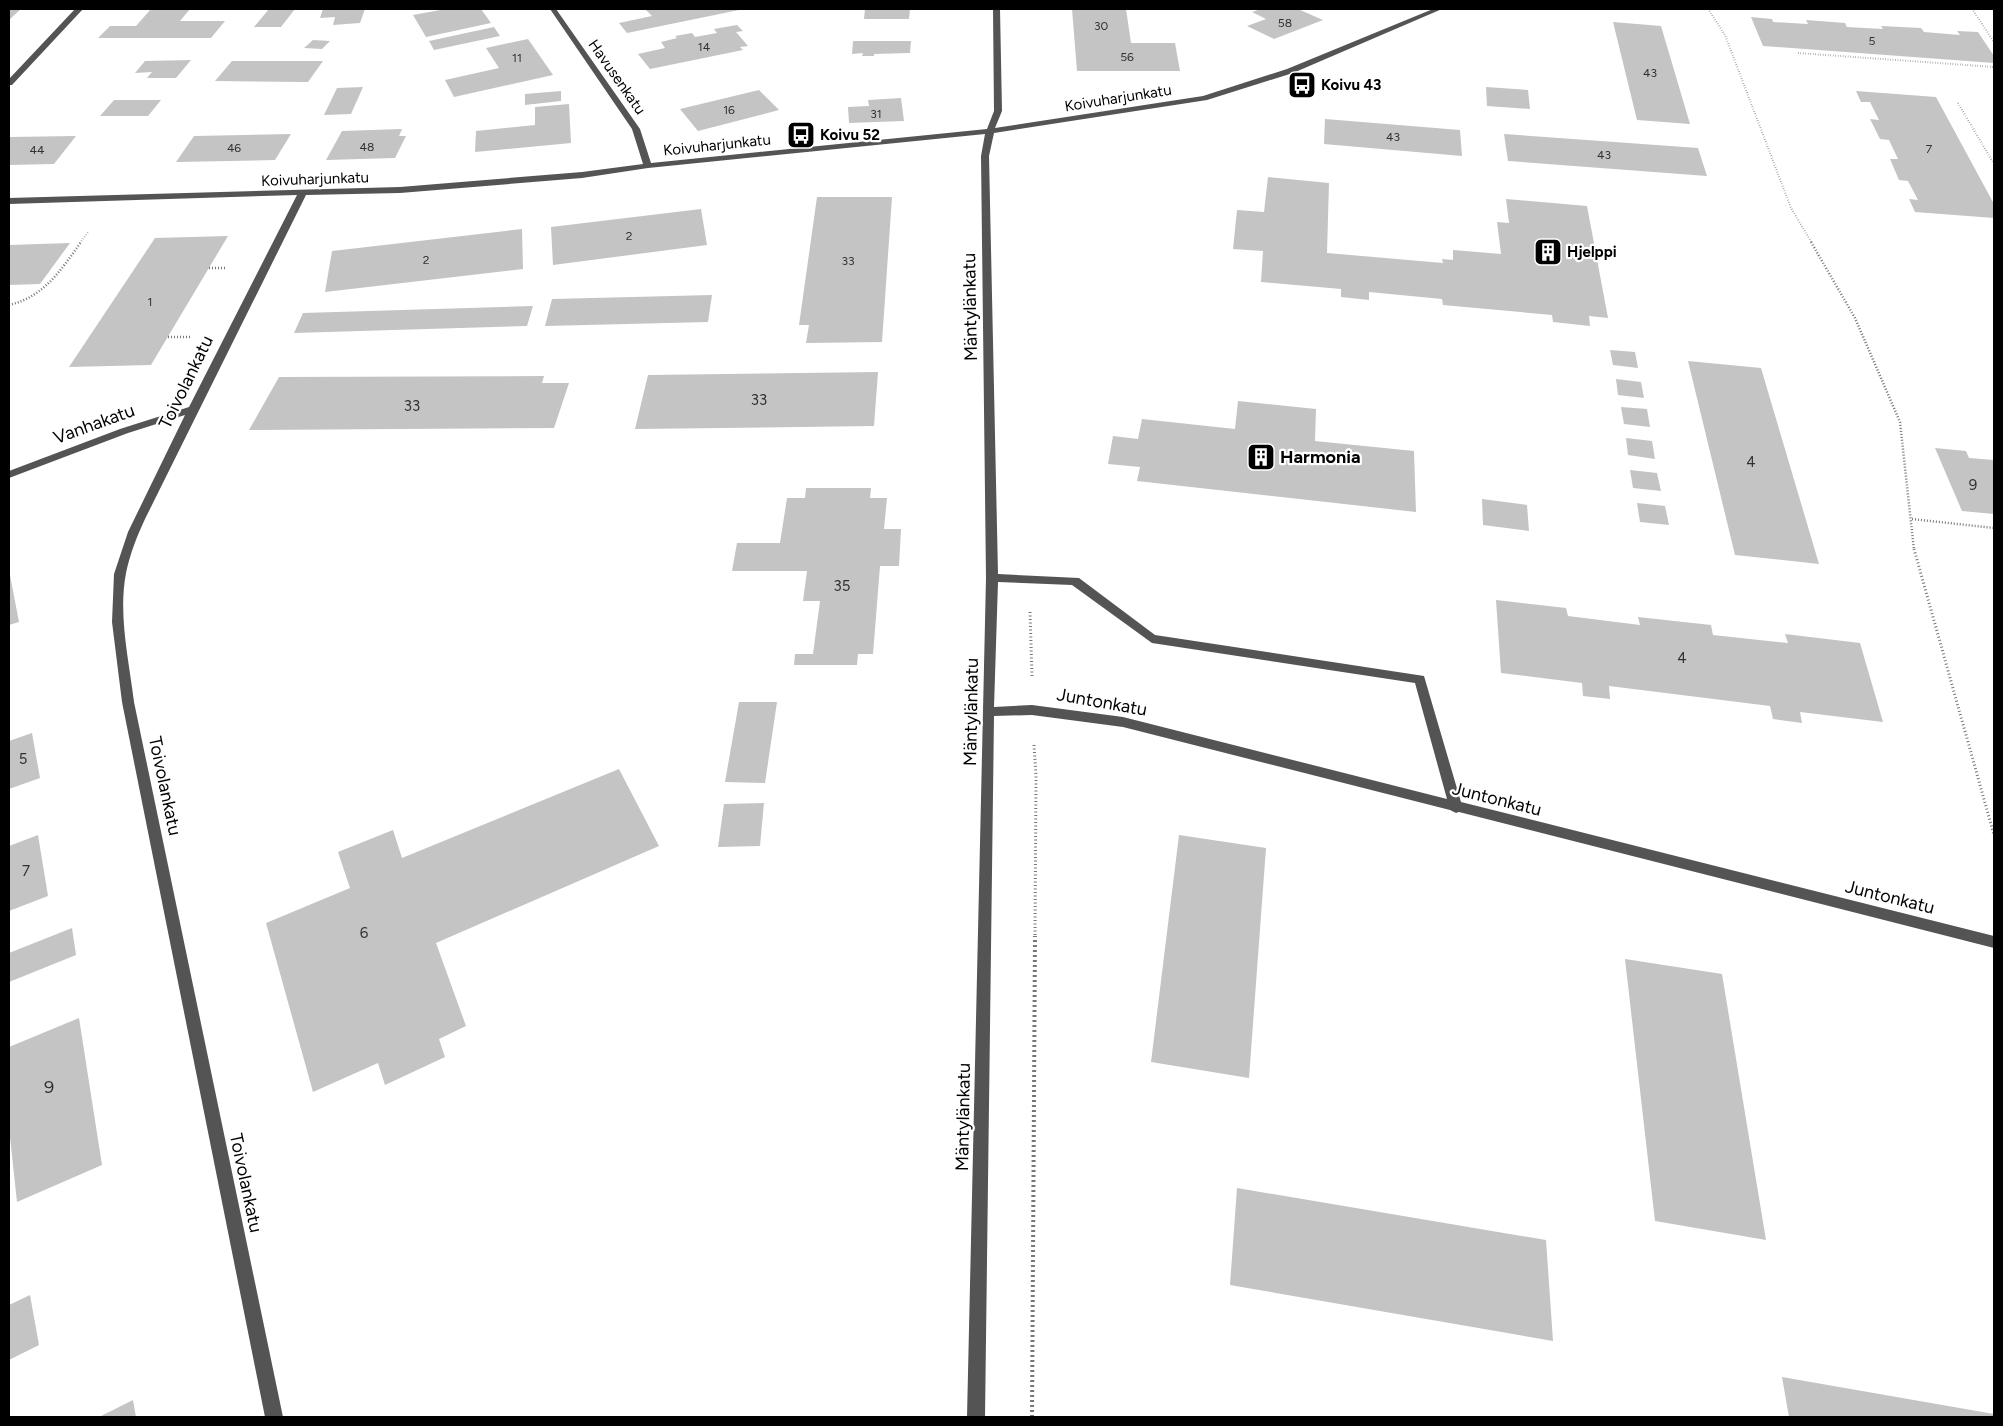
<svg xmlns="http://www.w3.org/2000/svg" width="2003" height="1426" font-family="Figtree,sans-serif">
<rect width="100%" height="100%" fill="#fff"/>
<path fill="#c4c4c4" d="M9 9H21L9 20Z
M151 9H190L180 21H225L211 38H98L110 26H136Z
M269 9H295L281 27H254Z
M323 9H365L360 23 333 25 335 17 320 18Z
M446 9H481L491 23 426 37 413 15Z
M651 9H739V10L627 33 619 23 652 16 646 10Z
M865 9H910L909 19H864Z
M1072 9H1126L1131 43H1175L1180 71H1077Z
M1261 9H1298L1323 20 1274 39 1247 26 1266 19 1252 12Z
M1751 17 1772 19 1773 22 1808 24 1806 20 1845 23 1847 27 1883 29 1881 26 1921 28 1924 32 1960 35 1957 31 1978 32 1994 56V63L1763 46Z
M1613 22 1661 26 1690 124 1637 120Z
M737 25 743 31 736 32 748 46 740 47 743 50 650 69 638 54 665 48 661 42 677 38 675 36 692 33 695 37 717 33 714 29Z
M494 27 500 36 434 50 429 41Z
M528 39 553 75 454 97 445 80 499 68 486 48Z
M313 40 330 41 322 49 304 48Z
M853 41H911L910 53 874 54V56H862L863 53 852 54Z
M191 60 176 78H147L152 72 135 73 145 61Z
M232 61H323L308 82 215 81Z
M363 87 351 114 324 115 337 88Z
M1486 87 1528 90 1530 109 1487 106Z
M759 90 779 110 698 131 680 109Z
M561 91V101L525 105V94Z
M1856 91 1936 97 1994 204V218L1915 212 1909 199 1918 200 1908 181 1899 180 1890 159H1898L1889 140 1880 139 1870 119 1879 120 1870 102H1861Z
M901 98 904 121 849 123 848 107 869 106 868 100Z
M114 100H161L148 116H100Z
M569 104 571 143 475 152 476 131 535 125V107Z
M1325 119 1460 130 1462 156 1324 144Z
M402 129 399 136H406L395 158 326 160 342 131Z
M291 134 275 160 176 162 194 136Z
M1504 134 1698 148 1707 176 1508 161Z
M76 136 54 164 9 165V137Z
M1268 177 1329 183 1327 253 1443 263 1442 259 1453 260V250L1501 254 1497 222 1509 223 1506 199 1587 206 1608 318 1589 316 1590 326 1553 322 1552 315 1443 305 1442 299 1369 292V300L1341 297V289L1261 282 1263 251 1233 249 1237 210 1264 212Z
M817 197H892L882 342 806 343 809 325H799Z
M701 209 707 245 553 265 551 227Z
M522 229 523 269 325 292 332 251Z
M228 236 151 365 69 367 155 238Z
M70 243 40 284 9 285V245Z
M712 295 708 322 545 326 552 299Z
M533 306 527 326 294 333 303 313Z
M1610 350 1635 352 1638 368 1613 365Z
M1688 361 1761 368 1819 564 1735 555Z
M878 372 874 426 635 429 648 375Z
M544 376 542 383H569L554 428 249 430 279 377Z
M1616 379 1641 382 1644 398 1618 395Z
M1238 401 1316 409 1315 441 1414 451 1416 512 1137 481 1140 467 1108 464 1113 436 1138 439 1142 419 1235 429Z
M1621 407 1647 409 1650 427 1624 424Z
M1626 438 1652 441 1655 459 1628 455Z
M1935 448 1966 451 1969 458 1994 460V514L1962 511Z
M1630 470 1657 473 1661 491 1633 488Z
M806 488H871L870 498H887L884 529H901L899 566H880L873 654H858L857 665H794L795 654H813L820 601H803L807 571H732L737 543H780L787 498H805Z
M1482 499 1527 505 1529 531 1483 525Z
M1637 503 1665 506 1669 525 1640 522Z
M9 570 19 622 9 625Z
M1496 600 1566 608 1568 616 1640 625 1638 617 1711 625 1713 635 1788 643 1785 634 1860 643 1883 722 1800 712 1802 723 1773 719 1770 706 1609 686 1610 699 1583 696 1582 683 1501 673Z
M739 702H777L765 783 725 782Z
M32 733 40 778 9 789V741Z
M619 769 659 846 436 943 466 1026 439 1039 445 1057 385 1085 378 1063 313 1092 266 923 350 888 338 852 393 830 402 858Z
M764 803 760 846 718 847 724 804Z
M38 835 48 896 9 911V846Z
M1179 835 1266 848 1249 1078 1151 1062Z
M72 928 76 955 9 982V953Z
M1625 959 1722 974 1766 1240 1655 1221Z
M79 1018 102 1165 17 1202 9 1128V1047Z
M1237 1188 1546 1240 1553 1341 1230 1285Z
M30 1295 39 1345 9 1360V1305Z
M1782 1377 1994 1414V1417H1789Z
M133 1400 136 1417H99Z"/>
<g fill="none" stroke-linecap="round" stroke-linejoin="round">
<path stroke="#767676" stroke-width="2" stroke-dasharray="0.5 2" stroke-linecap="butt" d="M1708 9 1725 35 1791 208 1812 243
M1972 9 1994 42
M1798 53 1994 67
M1958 103 1994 164
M80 243 88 232"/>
<path stroke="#767676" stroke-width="2.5" stroke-dasharray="1 2" stroke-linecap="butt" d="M1811 242 1855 318 1900 422 1914 550
M209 268H227
M9 305C44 297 61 270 81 242
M168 337H190
M1912 519 1994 528"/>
<path stroke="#767676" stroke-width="3" stroke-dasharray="1 2.5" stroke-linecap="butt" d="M1914 549 1994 835
M1030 612 1032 676
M1034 745 1036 776 1035 937"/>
<path stroke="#767676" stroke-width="4" stroke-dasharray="2 3" stroke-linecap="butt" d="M1032 1417 1035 936"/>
<path fill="#545454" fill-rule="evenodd" d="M75 9H83L12 85H9V79Z
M550 9H556L640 129 651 163 987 129 994 111 993 9H1000L1002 111 995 128 1203 96 1287 69 1433 9H1442L1293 73 1207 100 994 133 989 156 998 574 1079 578 1155 635 1424 676 1461 802 1994 936V948L1459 812 1456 813 1450 810 1123 727 1032 715 994 716 985 1417H967L986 578 981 156 985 134 648 168 582 178 400 193 306 195 145 519C137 536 130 554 126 573 118 615 129 660 134 702L283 1417H265L122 702 112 622 114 574 128 532 185 415 128 433 9 478V471L120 429 189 407 297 195 9 204V198L400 187 582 172 643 164 632 129ZM998 582 1072 585 1152 643 1415 683 1447 799 1123 717 1032 705 994 707Z"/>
</g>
<defs>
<symbol id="bus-square" viewBox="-11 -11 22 22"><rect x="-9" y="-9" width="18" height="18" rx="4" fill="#000" stroke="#fff"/><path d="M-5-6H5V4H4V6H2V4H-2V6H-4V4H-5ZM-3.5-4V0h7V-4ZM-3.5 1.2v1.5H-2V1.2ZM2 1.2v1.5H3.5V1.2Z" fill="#fff"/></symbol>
<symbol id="building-square" viewBox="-11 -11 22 22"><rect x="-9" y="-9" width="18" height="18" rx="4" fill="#000" stroke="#fff"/><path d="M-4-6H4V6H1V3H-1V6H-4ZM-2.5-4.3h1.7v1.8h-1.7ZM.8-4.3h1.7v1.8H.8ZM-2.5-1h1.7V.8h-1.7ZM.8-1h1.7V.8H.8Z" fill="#fff"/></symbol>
</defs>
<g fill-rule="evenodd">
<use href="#bus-square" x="1286" y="69" width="32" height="32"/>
<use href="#bus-square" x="785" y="119" width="32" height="32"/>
<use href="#building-square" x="1532" y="236" width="32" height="32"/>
<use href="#building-square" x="1245" y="441" width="32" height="32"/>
</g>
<g text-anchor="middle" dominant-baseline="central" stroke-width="4.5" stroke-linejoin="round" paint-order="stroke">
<g font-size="12" fill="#313131">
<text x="1285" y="23">58</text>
<text x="1101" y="26">30</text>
<text x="1872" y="41">5</text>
<text x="704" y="47">14</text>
<text x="1127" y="57">56</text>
<text x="517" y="58">11</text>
<text x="1650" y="73">43</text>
<text x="729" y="110">16</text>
<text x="876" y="114">31</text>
<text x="1393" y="137">43</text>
<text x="367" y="147">48</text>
<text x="234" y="148">46</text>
<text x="1929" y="149">7</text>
<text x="37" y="150">44</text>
<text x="1604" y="155">43</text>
<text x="629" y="236">2</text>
<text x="426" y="260">2</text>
<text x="848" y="261">33</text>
<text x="150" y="302">1</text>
</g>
<g font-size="15" fill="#000" stroke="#fff">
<text transform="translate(617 77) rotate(55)">Havusenkatu</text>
<text transform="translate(1118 98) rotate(-9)">Koivuharjunkatu</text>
<text transform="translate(717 145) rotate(-6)">Koivuharjunkatu</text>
<text transform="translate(315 179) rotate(-2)">Koivuharjunkatu</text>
</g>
<g font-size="15" font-weight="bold" fill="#000" stroke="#fff" text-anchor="start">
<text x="1321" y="85">Koivu 43</text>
<text x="820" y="135">Koivu 52</text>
<text x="1567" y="252">Hjelppi</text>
</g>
<g font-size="15" fill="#313131">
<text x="759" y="400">33</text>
<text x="412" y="406">33</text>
<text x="1751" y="462">4</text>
<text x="1973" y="485">9</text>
<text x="842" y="586">35</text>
<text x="1682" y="658">4</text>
<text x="23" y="759">5</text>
<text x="26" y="871">7</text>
<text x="364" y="933">6</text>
</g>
<g font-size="18" fill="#000" stroke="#fff">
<text transform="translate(970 307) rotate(-91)">Mäntylänkatu</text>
<text transform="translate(186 382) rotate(-64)">Toivolankatu</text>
<text transform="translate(94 424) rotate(-20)">Vanhakatu</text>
<text transform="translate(1102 702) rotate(10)">Juntonkatu</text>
<text transform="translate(971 712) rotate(-89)">Mäntylänkatu</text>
<text transform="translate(165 786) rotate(78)">Toivolankatu</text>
<text transform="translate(1497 799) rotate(14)">Juntonkatu</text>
<text transform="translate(1890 897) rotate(14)">Juntonkatu</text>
<text transform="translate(963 1117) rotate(-89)">Mäntylänkatu</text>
<text transform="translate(246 1183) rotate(78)">Toivolankatu</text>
</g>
<g font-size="18" font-weight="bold" fill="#000" stroke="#fff" text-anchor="start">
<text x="1280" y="457">Harmonia</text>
</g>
<g font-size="18" fill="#313131">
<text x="49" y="1087">9</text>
</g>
</g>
<rect width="2003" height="1426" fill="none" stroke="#000000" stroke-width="20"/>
</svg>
